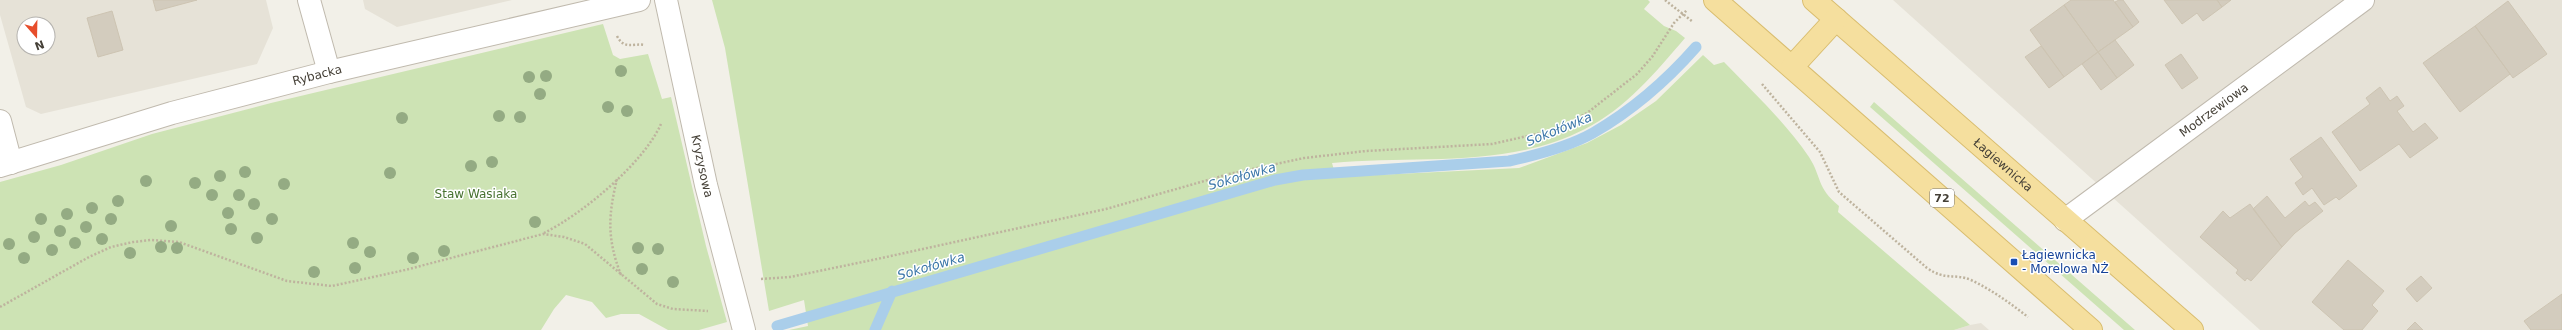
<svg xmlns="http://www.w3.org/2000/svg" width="2562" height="330" font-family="'DejaVu Sans',sans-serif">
<rect width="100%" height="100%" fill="#f2f0e8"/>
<path fill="#e6e2d7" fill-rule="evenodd" d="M0 0H266L273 28 257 64 41 114 26 107 0 15ZM24 24H48V48H24Z
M363 0H512L397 27 365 9Z
M1893 0H2562V330H2260Z
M1981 323 1989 330H1954L1970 325Z"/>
<path fill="#cde3b4" d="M712 0H1648L1650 2 1644 9 1664 26 1676 31 1685 38C1656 72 1625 109 1585 129 1507 169 1416 155 1332 163L1336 177 1519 168 1587 143 1621 125 1656 101 1703 55 1714 65 1724 62C1753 92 1785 122 1809 157 1822 177 1816 187 1839 206L1838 212 1970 325 1954 330H789L808 326 804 300 769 311 725 48Z
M603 24 613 55 620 59 648 54 662 99 671 97 706 246 727 322 699 330H668L639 314H621L606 318 592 302 566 295 554 309 541 330H0V182L61 165 152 134 271 103Z
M1874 102 2135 330H2124L1870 107Z"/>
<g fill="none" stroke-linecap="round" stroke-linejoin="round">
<path stroke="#aaceea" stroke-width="11" d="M777 326 1275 180 1303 175 1509 161C1537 155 1568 147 1593 133 1631 111 1667 80 1696 47
M875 330 892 291"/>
</g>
<path fill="#d3ccbe" stroke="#cdc4b2" d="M153 0H197L156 11Z
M2071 0H2113L2133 27 2098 52 2064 5Z
M2119 0H2123L2139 22 2133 27 2115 2Z
M2164 0H2217L2222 7 2203 21 2197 13 2182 24Z
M2217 0H2231L2222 7Z
M2508 1 2547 54 2513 78 2475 26Z
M2064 5 2098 52 2064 77 2030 30Z
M112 11 123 50 98 57 87 18Z
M2475 26 2510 74 2460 112 2423 63Z
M2115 40 2134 65 2117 78 2098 52Z
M2041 46 2064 77 2049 88 2025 57Z
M2098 52 2117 78 2101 90 2082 64Z
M2181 54 2198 78 2182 89 2165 65Z
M2380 87 2390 101 2397 96 2404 106 2397 111 2413 132 2425 123 2438 138 2410 158 2399 144 2360 171 2332 132 2370 104 2366 98Z
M2321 137 2357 186 2339 200 2336 197 2324 205 2312 188 2303 195 2295 183 2303 177 2290 159Z
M2267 196 2285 218 2305 201 2309 206 2315 202 2323 211 2295 233 2282 247 2253 209Z
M2250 204 2282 247 2251 281 2247 278 2245 281 2236 273 2238 270 2200 237 2223 211 2230 218Z
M2348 260 2384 291 2372 305 2378 311 2362 330H2344L2312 302Z
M2421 276 2432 288 2417 302 2406 289Z
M2562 294V330H2531L2524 321Z
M2415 322 2423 330H2407Z"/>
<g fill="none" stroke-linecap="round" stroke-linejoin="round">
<defs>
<g id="minor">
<path d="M309 0 329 72"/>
<path id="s1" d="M666 0 706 185 744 330"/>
<path d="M0 121 11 163"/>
<path id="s2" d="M0 166 172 113 329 72 639 0"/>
<path id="s3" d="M2065 220 2363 0"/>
</g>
<g id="primary">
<path d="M1715 0 2091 330"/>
<path id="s4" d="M1814 0 2192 330"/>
<path d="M1792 67 1836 19"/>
</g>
</defs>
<use href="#minor" stroke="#c0baae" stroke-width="24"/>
<use href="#primary" stroke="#d9bd6f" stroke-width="24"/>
<path stroke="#beb39e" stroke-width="2.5" stroke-dasharray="2 2" stroke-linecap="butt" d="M1665 0 1693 22
M617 36C624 50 633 43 645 45
M1762 84 1820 152 1839 192 1927 268C1946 281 1954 273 1971 280 1992 290 2010 303 2028 317
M617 179C608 216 607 239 621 275
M544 233C582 214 643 164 661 124
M761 279 790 277 877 259 1106 209 1229 174 1304 158 1366 151 1492 144 1554 130 1587 113 1637 74 1652 57 1674 23 1687 10
M0 307 89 257 111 247 133 242 151 240 179 242 287 281 332 286 405 270 543 234 564 237 585 244 657 304 673 309 708 311"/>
<use href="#minor" stroke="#fff" stroke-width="22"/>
<use href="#primary" stroke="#f5df9e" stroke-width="22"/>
</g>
<g fill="#94ab83">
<circle cx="621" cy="71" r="6"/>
<circle cx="546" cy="76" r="6"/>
<circle cx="529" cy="77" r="6"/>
<circle cx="540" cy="94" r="6"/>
<circle cx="608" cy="107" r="6"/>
<circle cx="627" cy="111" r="6"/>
<circle cx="499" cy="116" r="6"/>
<circle cx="520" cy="117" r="6"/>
<circle cx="402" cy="118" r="6"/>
<circle cx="492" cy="162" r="6"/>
<circle cx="471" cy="166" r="6"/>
<circle cx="245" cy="172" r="6"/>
<circle cx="390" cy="173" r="6"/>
<circle cx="220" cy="176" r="6"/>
<circle cx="146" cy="181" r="6"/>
<circle cx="195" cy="183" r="6"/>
<circle cx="284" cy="184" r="6"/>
<circle cx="212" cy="195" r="6"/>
<circle cx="239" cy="195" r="6"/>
<circle cx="118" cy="201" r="6"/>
<circle cx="254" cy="204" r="6"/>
<circle cx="92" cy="208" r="6"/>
<circle cx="228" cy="213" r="6"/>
<circle cx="67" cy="214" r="6"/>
<circle cx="41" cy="219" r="6"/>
<circle cx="111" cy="219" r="6"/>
<circle cx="272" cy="219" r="6"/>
<circle cx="535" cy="222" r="6"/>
<circle cx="171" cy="226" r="6"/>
<circle cx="86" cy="227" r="6"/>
<circle cx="231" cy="229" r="6"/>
<circle cx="60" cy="231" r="6"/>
<circle cx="34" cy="237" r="6"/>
<circle cx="257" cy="238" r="6"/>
<circle cx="102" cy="239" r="6"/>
<circle cx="75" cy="243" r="6"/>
<circle cx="353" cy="243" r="6"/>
<circle cx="9" cy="244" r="6"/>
<circle cx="161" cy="247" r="6"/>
<circle cx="177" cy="248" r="6"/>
<circle cx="638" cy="248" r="6"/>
<circle cx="658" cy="249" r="6"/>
<circle cx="52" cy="250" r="6"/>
<circle cx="444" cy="251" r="6"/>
<circle cx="370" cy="252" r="6"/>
<circle cx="130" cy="253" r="6"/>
<circle cx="24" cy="258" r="6"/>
<circle cx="413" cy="258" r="6"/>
<circle cx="355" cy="268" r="6"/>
<circle cx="642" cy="269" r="6"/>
<circle cx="314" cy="272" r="6"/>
<circle cx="673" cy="282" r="6"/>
</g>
<rect fill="#1a4fb4" stroke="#fff" stroke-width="1.5" x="2010" y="258" width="8" height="8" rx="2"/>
<g text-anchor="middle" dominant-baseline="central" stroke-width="3" stroke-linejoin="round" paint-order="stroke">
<rect fill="#fff" stroke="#7d7973" stroke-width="1" x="1930" y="189" width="24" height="18" rx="3"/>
<g font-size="11" font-weight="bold" fill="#454037">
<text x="1942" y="198">72</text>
</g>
<g font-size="12" fill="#454037" stroke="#fff">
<text stroke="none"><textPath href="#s2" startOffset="330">Rybacka</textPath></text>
<text stroke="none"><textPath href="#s3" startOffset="185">Modrzewiowa</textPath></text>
<text stroke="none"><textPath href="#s4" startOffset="251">Łagiewnicka</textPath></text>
<text stroke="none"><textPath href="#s1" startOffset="170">Kryzysowa</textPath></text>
</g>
<g font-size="12" fill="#477230" stroke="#fff">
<text x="476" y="194">Staw Wasiaka</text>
</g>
<g font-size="12" fill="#164399" stroke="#fff" text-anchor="start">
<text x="2022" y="255">Łagiewnicka<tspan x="2022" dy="14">- Morelowa NŻ</tspan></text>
</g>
<g font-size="13" font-style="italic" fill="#3a76a8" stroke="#fff">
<text transform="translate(1559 129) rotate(-22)">Sokołówka</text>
<text transform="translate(1242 176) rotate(-16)">Sokołówka</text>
<text transform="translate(931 266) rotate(-16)">Sokołówka</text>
</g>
</g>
<g transform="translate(36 36) rotate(160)"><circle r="19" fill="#ffffff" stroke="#b5b3af"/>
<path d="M0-3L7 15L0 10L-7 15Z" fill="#e74d2b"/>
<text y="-6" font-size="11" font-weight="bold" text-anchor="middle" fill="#454037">N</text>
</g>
</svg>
